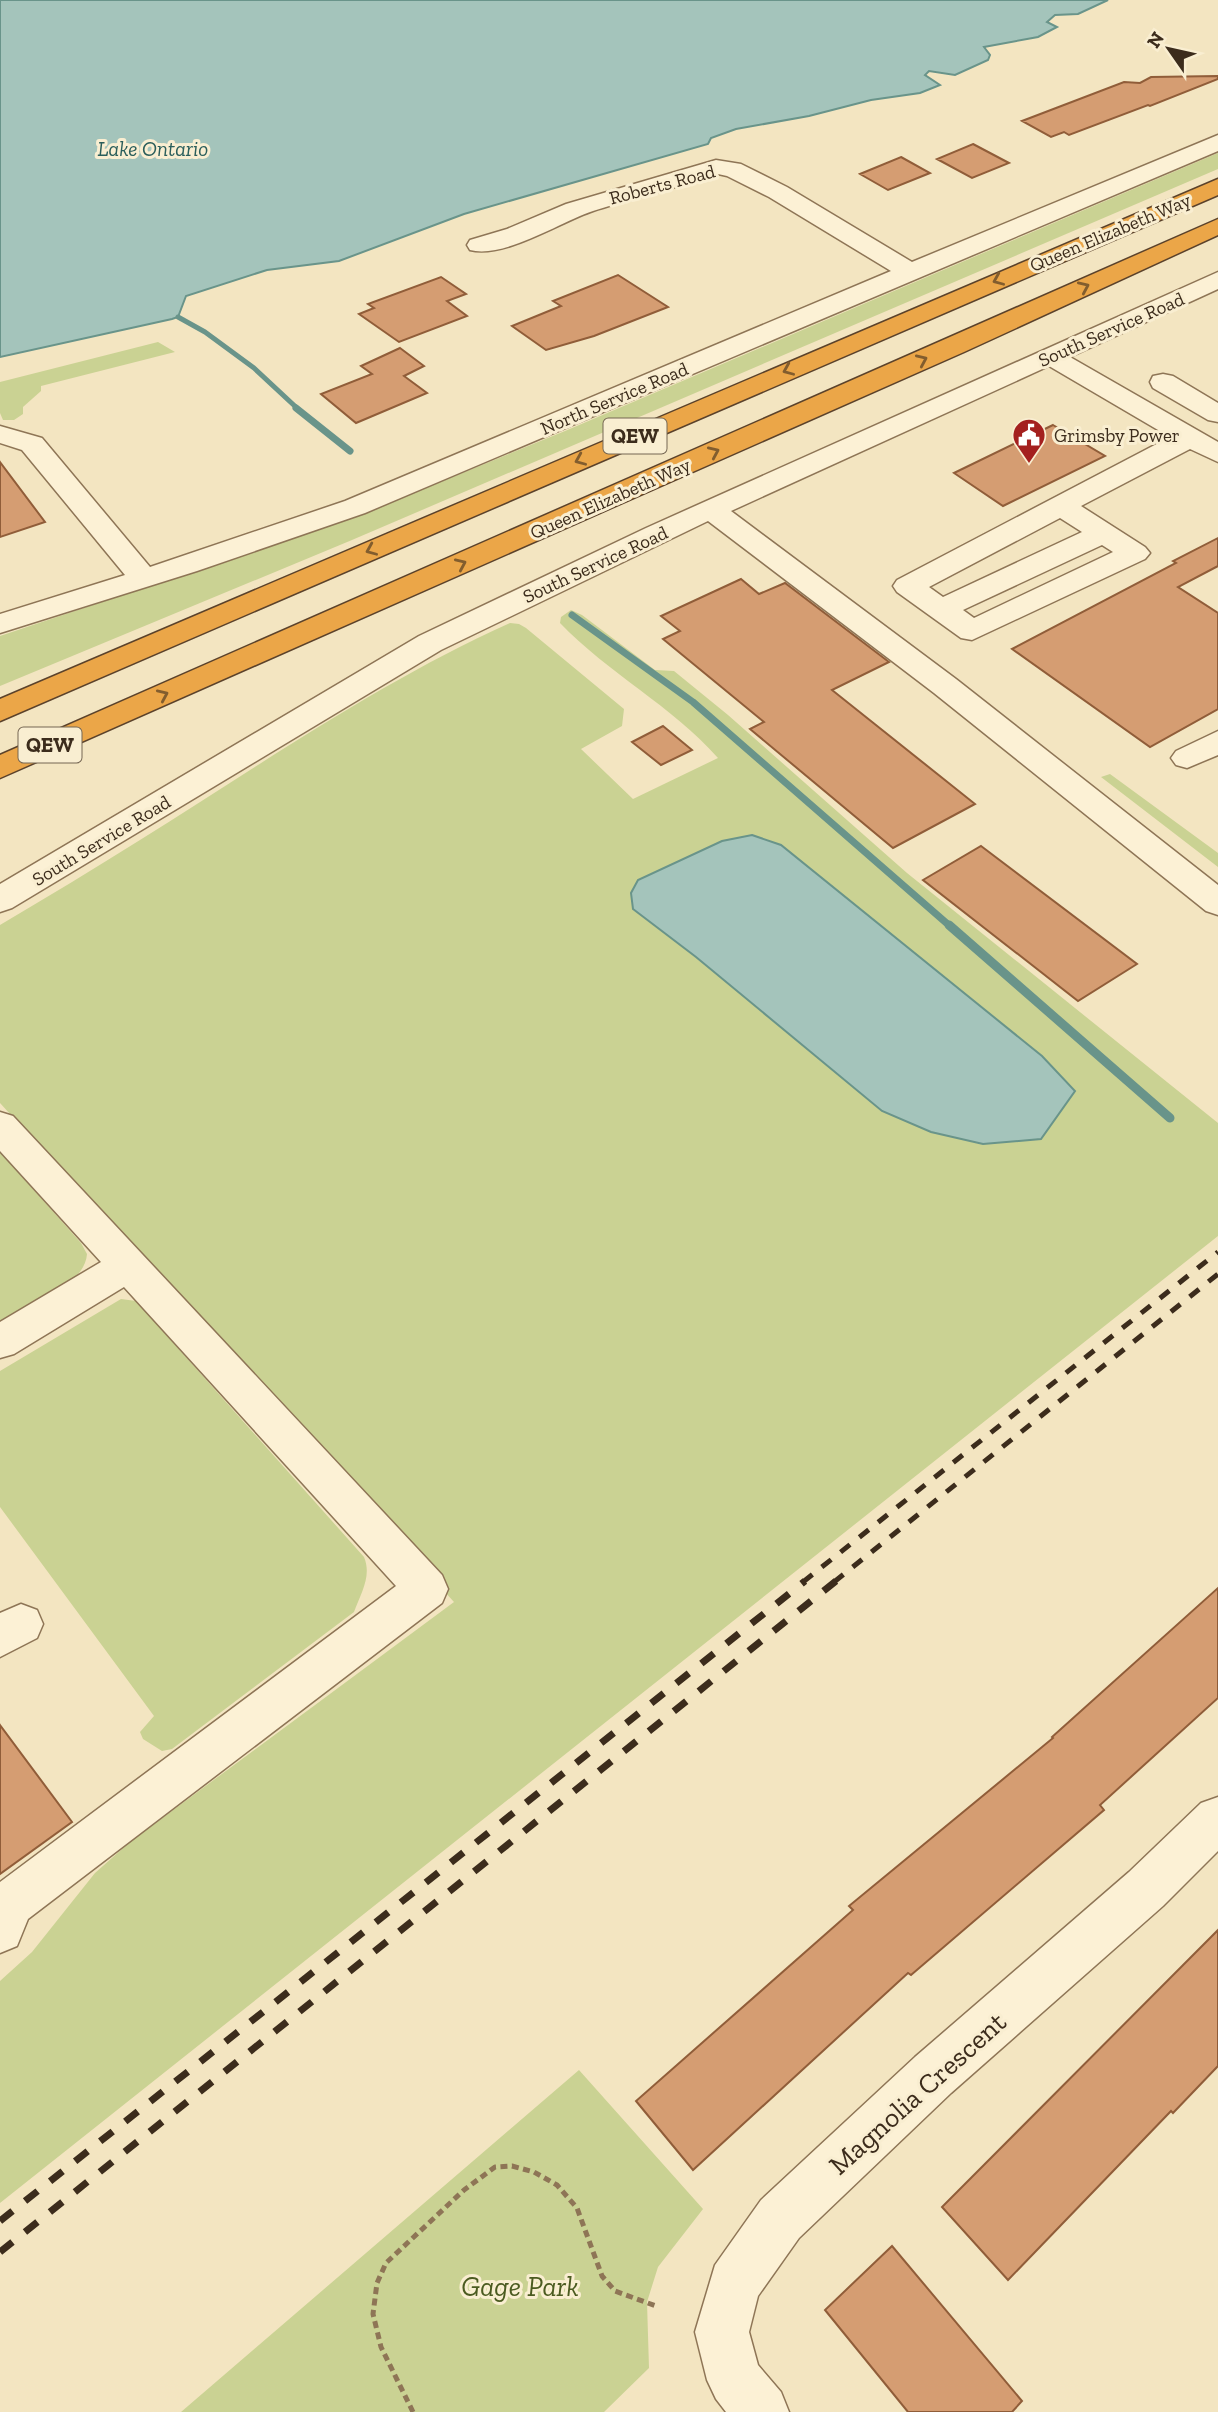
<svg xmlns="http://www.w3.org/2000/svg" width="1218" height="2412" viewBox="0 0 1218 2412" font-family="'Zilla Slab',serif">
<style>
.green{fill:#cad293;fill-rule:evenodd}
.water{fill:#a4c4bb;stroke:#69948a;stroke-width:2}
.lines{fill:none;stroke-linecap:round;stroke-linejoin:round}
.stream-far2{stroke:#69948a;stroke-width:5}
.stream-far1{stroke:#69948a;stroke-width:7}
.stream{stroke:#69948a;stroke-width:9}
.building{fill:#d59d72;stroke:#905d39;stroke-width:2}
.minor-casing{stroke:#8e7556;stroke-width:3}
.highway-casing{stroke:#5b422b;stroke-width:3}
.path{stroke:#8e7556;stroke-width:5;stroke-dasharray:7 4.5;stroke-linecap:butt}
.minor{fill:#fcf1d5;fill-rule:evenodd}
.highway{fill:#eba648;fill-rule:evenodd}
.rail-far1{stroke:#3c2c1c;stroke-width:5;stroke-dasharray:12 12;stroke-linecap:butt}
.rail{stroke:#3c2c1c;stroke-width:7;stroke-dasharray:16 16;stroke-linecap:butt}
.oneway{stroke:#825d2e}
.labels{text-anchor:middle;stroke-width:6;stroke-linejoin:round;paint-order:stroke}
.far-street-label{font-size:19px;fill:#3c2c1c;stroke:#f9eed1}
.far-poi-label{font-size:19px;fill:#3c2c1c;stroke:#f9eed1;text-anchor:start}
.far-water-label{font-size:21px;font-style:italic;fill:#2a5e5b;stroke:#f9eed1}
.shield{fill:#f9eed1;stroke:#756652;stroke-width:2}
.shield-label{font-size:21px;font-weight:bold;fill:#3c2c1c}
.near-street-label{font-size:28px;fill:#3c2c1c;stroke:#f9eed1}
.near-park-label{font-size:28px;font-style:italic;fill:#4b5b20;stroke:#f9eed1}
</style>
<rect width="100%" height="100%" fill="#f3e5c1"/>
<!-- green -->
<path class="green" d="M 1218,153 L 1218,169 L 352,540 L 0,686 L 0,636 L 311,532 L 399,499 L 565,431 Z
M 158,342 L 175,352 L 41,386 L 41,391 L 23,407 L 23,414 L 14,420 L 3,420 L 0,413 L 0,382 Z
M 571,610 L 582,615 L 655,670 L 674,671 L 728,715 L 907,873 L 1218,1123 L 1218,1236 L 0,2203 L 0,1981 L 32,1952 L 95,1873 L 130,1842 L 454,1602 L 0,1103 L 0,925 C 47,897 94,869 140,840 C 262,764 379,682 510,623 L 519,624 L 526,628 L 624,709 L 622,726 L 581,749 L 633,799 L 718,758 C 672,706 608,673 560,623 L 561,617 ZM 722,841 L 696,957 L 633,909 Z
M 1110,774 L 1218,853 L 1218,867 L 1101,777 Z
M 0,1152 L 81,1243 L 87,1254 C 85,1286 25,1311 0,1327 Z
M 121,1299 L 136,1301 L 364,1557 C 372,1576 361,1593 354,1612 L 172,1749 L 162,1751 L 143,1739 L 140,1732 L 154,1716 L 0,1507 L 0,1371 Z
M 579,2070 L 703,2209 L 658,2267 L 647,2302 L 649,2368 L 604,2412 L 181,2412 Z"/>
<!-- water -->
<path class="water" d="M 0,0 L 1108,0 L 1078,14 L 1055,15 L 1047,22 L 1057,27 L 1038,37 L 984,47 L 990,55 L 988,60 L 955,75 L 929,71 L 925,75 L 940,85 L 920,93 L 871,100 L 809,116 L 736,129 L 711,138 L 708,144 L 464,214 L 339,261 L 267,270 L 186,296 L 178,317 L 172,319 L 0,357 Z
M 752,835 L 781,845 L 1042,1056 L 1075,1091 L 1041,1139 L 983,1144 L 931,1132 L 882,1111 L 696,957 L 633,909 L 631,893 L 638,880 L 722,841 Z"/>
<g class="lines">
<!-- stream-far2 -->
<path class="stream-far2" d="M 178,317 L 205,332 L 254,368 L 298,409"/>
<!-- stream-far1 -->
<path class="stream-far1" d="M 296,408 L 350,451
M 572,615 L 693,702 L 951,927"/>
<!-- stream -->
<path class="stream" d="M 949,925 L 1170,1118"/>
</g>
<!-- building -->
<path class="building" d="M 1218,76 L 1218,79 L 1150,106 L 1148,105 L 1069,135 L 1064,132 L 1051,137 L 1022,121 L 1124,82 L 1140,83 L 1151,77 Z
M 973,144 L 1009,163 L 972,178 L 937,159 Z
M 901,157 L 930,173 L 888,190 L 860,174 Z
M 618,275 L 668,307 L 594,336 L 546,350 L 512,326 L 561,306 L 553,301 Z
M 441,277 L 466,294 L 447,301 L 467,316 L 399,342 L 359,314 L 374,308 L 368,304 Z
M 400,348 L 424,366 L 404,376 L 427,393 L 356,423 L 321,394 L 372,374 L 361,366 Z
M 1053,425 L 1105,456 L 1003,506 L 954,473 Z
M 0,462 L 45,522 L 0,537 Z
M 1218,538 L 1218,566 L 1178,587 L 1218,613 L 1218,709 L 1150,747 L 1012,649 L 1176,563 L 1173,561 Z
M 741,579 L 759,594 L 785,583 L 889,662 L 832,690 L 975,804 L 893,848 L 750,729 L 764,722 L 663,639 L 680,631 L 661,616 Z
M 663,726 L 692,750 L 661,765 L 632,742 Z
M 981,846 L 1137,964 L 1078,1001 L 923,880 Z
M 1218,1588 L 1218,1698 L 1100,1805 L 1104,1810 L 911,1975 L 908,1973 L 693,2170 L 636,2101 L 853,1910 L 849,1906 L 1053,1738 L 1052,1737 Z
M 0,1725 L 72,1822 L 0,1874 Z
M 1218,1930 L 1218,2066 L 1173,2113 L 1171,2111 L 1008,2280 L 942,2207 Z
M 892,2246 L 1022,2401 L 1012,2412 L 908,2412 L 825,2310 Z"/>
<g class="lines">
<defs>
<path id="minor" d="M 1218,135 L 1218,151 L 365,513 L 197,571 L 0,633 L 0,614 L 125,575 L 22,450 L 0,443 L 0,426 L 42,438 L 150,567 L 345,501 L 891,271 L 769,197 L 727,176 L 718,174 C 676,188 634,198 593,211 C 560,222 504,259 470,250 L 467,245 L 470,240 L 507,229 L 566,204 L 716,160 L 741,164 L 787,187 L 912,262 Z
M 1218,272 L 1218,289 L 1070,357 L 1218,442 L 1218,462 L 1190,449 L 1081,506 L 1145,547 L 1150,553 L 1145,559 L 972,640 L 961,638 L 897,592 L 893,586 L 897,580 L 1170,437 L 1049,366 L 731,511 L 956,679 L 1218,885 L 1218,915 L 1206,911 L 934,693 L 708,521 L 441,650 L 12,908 L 0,912 L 0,884 L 419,636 L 646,528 ZM 1060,518 L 1082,532 L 943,597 L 929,587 ZM 1102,545 L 1113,552 L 974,618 L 963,610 Z
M 1163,374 L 1173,376 L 1218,403 L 1218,422 L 1208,420 L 1153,388 L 1150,382 L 1153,376 Z
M 1218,731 L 1218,755 L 1187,768 L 1176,765 L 1171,758 L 1176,751 Z
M 0,1112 L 13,1116 L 442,1575 L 448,1589 L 442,1603 L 28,1919 L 17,1946 L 0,1953 L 0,1882 L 396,1586 L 124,1287 L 14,1354 L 0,1358 L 0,1322 L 101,1262 L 0,1151 Z
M 21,1604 L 37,1610 L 43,1624 L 37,1638 L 0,1657 L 0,1613 Z
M 1218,1797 L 1218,1851 L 1163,1906 L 951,2093 L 799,2238 L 758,2296 L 749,2332 L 758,2365 L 781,2392 L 789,2412 L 726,2412 L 716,2399 L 707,2380 L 695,2332 L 715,2265 L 761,2200 L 915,2057 L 1129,1872 L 1201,1803 Z"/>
<path id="highway" d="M 1218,179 L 1218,195 L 0,721 L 0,699 Z
M 1218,219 L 1218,235 L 964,352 L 0,778 L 0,755 Z"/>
</defs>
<!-- minor casing -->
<use href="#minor" class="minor-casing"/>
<!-- highway casing -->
<use href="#highway" class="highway-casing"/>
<!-- path -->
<path class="path" d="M 413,2412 L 381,2347 L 373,2314 L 377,2283 L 386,2263 L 464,2190 L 495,2167 L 512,2166 L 534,2172 L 557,2185 L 577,2208 L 602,2276 L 615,2291 L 656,2306"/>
<!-- minor -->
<use href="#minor" class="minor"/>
<!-- highway -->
<use href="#highway" class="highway"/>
<!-- rail-far1 -->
<path class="rail-far1" d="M 803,1582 L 1218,1252
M 834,1582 L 1218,1274"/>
<!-- rail -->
<path class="rail" d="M 0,2221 L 805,1581
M 0,2252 L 836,1581"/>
</g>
<!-- one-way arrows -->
<defs><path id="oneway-chevron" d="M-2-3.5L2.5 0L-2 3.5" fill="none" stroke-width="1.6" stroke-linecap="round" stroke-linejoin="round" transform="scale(1.75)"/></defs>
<g class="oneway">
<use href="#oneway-chevron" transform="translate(998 280) rotate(157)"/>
<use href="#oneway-chevron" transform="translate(1084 287) rotate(-24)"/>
<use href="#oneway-chevron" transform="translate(922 360) rotate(-24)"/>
<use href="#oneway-chevron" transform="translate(788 370) rotate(157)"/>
<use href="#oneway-chevron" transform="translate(714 452) rotate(-24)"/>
<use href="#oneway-chevron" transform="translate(580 460) rotate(157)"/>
<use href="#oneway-chevron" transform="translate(371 550) rotate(157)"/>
<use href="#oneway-chevron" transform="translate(461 564) rotate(-24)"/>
<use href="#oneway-chevron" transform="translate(163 695) rotate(-24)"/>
</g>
<!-- icons -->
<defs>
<symbol id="civic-pin" viewBox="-11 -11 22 30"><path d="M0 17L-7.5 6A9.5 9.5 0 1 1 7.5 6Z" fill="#a4201f" stroke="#f9eed1"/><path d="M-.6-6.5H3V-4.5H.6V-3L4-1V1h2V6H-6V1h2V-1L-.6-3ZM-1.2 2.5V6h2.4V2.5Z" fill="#fff"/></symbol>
</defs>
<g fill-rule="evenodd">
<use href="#civic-pin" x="1010" y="416" width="38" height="52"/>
</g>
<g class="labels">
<!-- far-street labels -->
<g class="far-street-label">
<text transform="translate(662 184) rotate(-15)" y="7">Roberts Road</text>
<text transform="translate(1110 232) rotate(-23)" y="7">Queen Elizabeth Way</text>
<text transform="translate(1111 329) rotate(-24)" y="7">South Service Road</text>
<text transform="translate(614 398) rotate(-23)" y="7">North Service Road</text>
<text transform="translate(610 498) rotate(-24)" y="7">Queen Elizabeth Way</text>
<text transform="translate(595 564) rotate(-25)" y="7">South Service Road</text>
<text transform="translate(101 840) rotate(-31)" y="7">South Service Road</text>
</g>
<!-- far-poi labels -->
<g class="far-poi-label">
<text x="1054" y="442">Grimsby Power</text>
</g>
<!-- far-water labels -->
<g class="far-water-label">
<text x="153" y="156">Lake Ontario</text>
</g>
<!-- shield labels -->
<g class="shield">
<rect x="603.5" y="418.5" width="63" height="35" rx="5"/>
<rect x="18.5" y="727.5" width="63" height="35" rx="5"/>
</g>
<g class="shield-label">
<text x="635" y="443">QEW</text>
<text x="50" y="752">QEW</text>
</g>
<!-- near-street labels -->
<g class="near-street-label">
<text transform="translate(917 2093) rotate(-42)" y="10">Magnolia Crescent</text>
</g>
<!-- near-park labels -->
<g class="near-park-label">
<text x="520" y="2296">Gage Park</text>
</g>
</g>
<!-- north arrow -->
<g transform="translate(1169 49) rotate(304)" stroke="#f9eed1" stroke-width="5" paint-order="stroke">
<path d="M0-5L12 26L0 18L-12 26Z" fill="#3c2c1c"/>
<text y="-10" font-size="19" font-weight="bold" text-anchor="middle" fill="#3c2c1c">N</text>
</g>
</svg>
